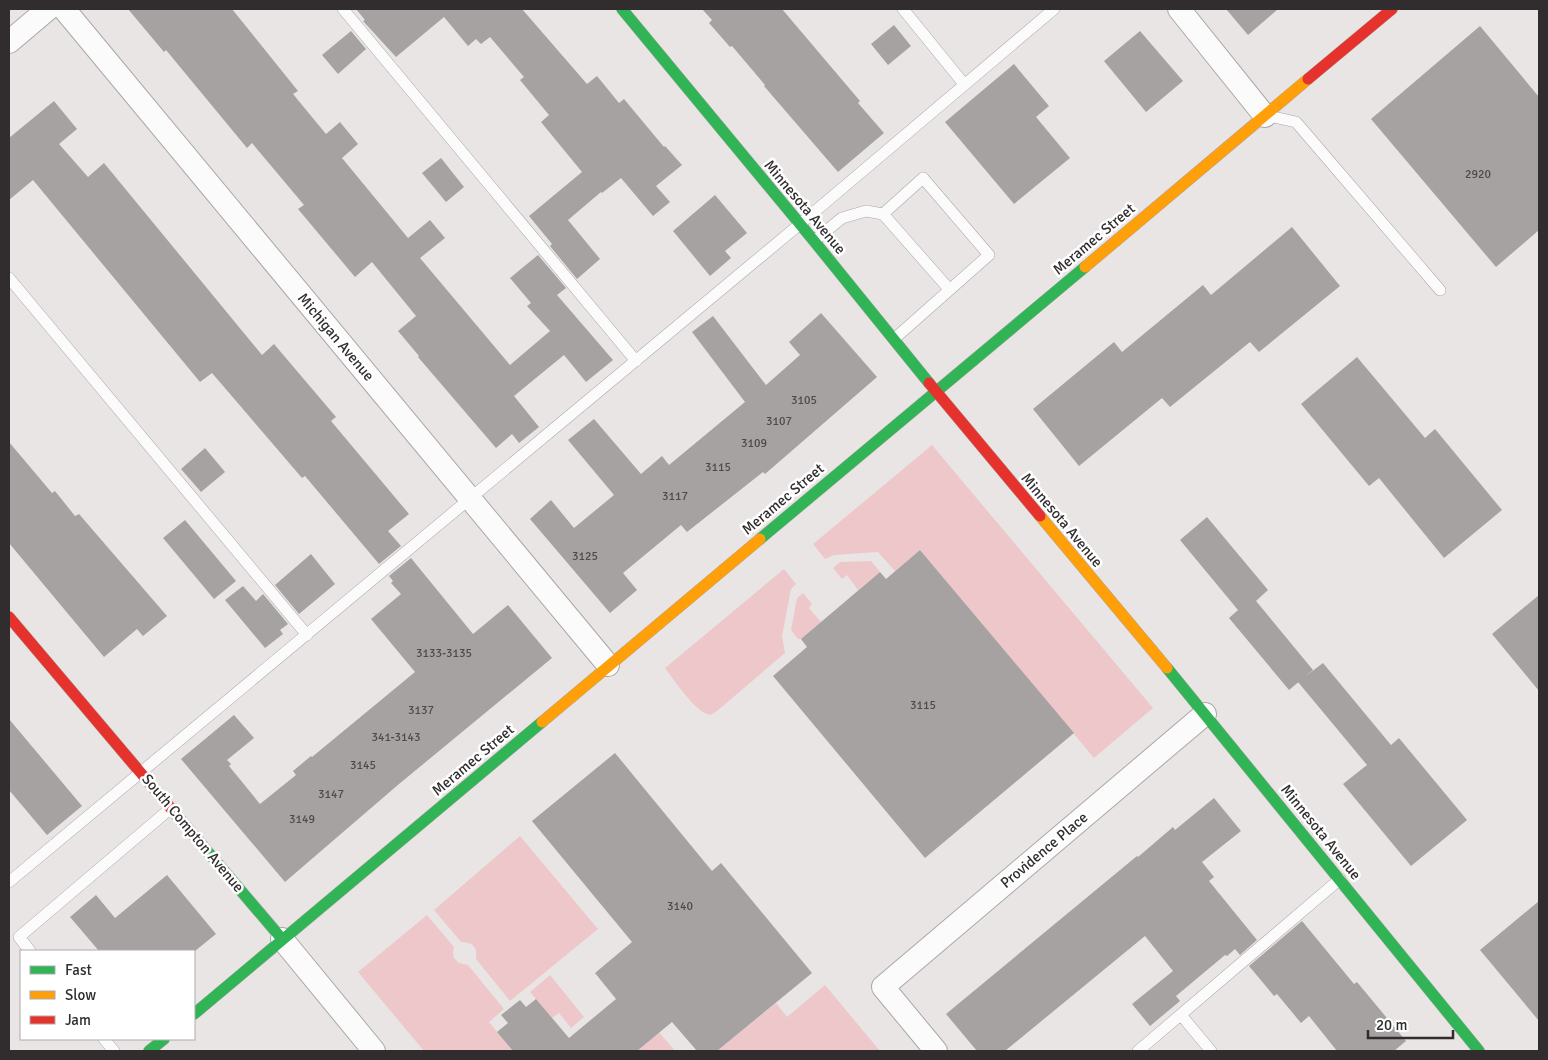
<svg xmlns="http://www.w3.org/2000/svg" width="1548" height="1060" viewBox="0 0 1548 1060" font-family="Signika,sans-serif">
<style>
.green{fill:#eec7ca}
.building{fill:#a6a2a2}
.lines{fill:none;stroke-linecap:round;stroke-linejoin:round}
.lane-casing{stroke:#aba7a7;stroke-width:12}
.street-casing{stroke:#aba7a7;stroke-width:24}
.fast-casing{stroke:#aba7a7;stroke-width:12}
.slow-casing{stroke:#aba7a7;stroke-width:12}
.jam-casing{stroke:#aba7a7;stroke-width:12}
.lane{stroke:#fcfbfb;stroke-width:11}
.street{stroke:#fcfbfb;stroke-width:22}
.fast{stroke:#30b455;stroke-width:11}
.slow{stroke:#ff9f0a;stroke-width:11}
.jam{stroke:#e5322d;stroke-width:11}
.labels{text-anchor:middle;stroke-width:5;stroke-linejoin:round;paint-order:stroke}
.number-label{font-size:12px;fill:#4e4a4b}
.street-label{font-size:15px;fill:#312d2e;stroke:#fff}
</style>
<rect width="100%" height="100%" fill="#eae5e5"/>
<!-- green -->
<path class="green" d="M 932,445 L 1153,708 L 1094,758 L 920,550 L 895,571 L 878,552 L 834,555 L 825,559 L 813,544 Z
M 871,561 L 880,572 L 858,590 L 847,575 L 842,579 L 833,568 L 840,562 Z
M 784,569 L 796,584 L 791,589 L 782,636 L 785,653 L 717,711 L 710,715 C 695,712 675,681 665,668 Z
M 803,593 L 812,604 L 809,608 L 821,622 L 801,639 L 798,639 L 791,630 L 797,598 Z
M 520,836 L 598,929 L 510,1001 L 476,959 C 478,948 473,942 461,942 L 434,910 Z
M 427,915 L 454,947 L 453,953 L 454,958 L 459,963 L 468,965 L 504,1009 L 489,1022 L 513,1051 L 424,1051 L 358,972 Z
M 550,975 L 584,1017 L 571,1028 L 559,1013 L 552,1018 L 530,992 Z
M 825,985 L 880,1051 L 717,1051 L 776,1003 L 787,1017 Z
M 647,1018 L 675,1051 L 637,1051 L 642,1047 Z"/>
<!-- building -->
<path class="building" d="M 128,9 L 232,9 L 298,91 L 293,94 L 326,134 L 340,122 L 358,144 L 342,158 L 408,238 L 430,220 L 445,238 L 420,258 L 510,365 L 550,331 L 527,306 L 531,303 L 510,278 L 538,255 L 566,288 L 557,295 L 613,360 L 586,382 L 564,355 L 514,396 L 539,427 L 519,443 L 512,434 L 496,448 L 418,357 L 419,356 L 398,331 L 416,316 L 372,262 L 355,277 L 298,209 L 304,205 L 252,143 L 247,148 L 166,50 L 164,52 Z
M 356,9 L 522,9 L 587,84 L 597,76 L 619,103 L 624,99 L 664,147 L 665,146 L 682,165 L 656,186 L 670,202 L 653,216 L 621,178 L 602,193 L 601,192 L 568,220 L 600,259 L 577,279 L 550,246 L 552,244 L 529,216 L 582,172 L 541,122 L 549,115 L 520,80 L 524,77 L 490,37 L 481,44 L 476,39 L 468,46 L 444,17 L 396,57 L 363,21 L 365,20 Z
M 702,9 L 782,9 L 860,101 L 858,103 L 884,133 L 838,172 L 764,86 L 765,85 L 732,46 L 730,47 L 709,23 L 712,20 Z
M 1226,9 L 1278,9 L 1248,35 Z
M 894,25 L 911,46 L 888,65 L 871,44 Z
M 1480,26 L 1539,97 L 1539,230 L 1496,267 L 1371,119 Z
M 351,31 L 366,49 L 338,74 L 322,55 Z
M 1140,31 L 1183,81 L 1146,112 L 1104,61 Z
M 1014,64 L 1049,106 L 1036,117 L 1070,158 L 1014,204 L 945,122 Z
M 54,101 L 77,129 L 59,144 L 88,177 L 104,163 L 262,355 L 274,344 L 336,417 L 331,421 L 409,514 L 388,531 L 401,546 L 379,564 L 305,476 L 302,478 L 212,373 L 200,382 L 33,180 L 9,200 L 9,138 Z
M 441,158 L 464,187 L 446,202 L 422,173 Z
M 715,195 L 747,233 L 725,251 L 731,258 L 710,276 L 673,231 Z
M 1292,227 L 1340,286 L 1259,352 L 1250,342 L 1170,407 L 1162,398 L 1079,466 L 1033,409 L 1114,342 L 1122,352 L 1203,285 L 1211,295 Z
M 821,313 L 877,377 L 765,474 L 763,472 L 687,532 L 681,525 L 623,573 L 637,590 L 610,613 L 530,519 L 551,500 L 574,528 L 614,495 L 568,440 L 594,419 L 641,474 L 662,456 L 669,465 L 745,402 L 692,332 L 713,316 L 766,385 L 800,355 L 789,342 Z
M 1357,357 L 1425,438 L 1435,429 L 1502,510 L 1444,558 L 1379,478 L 1369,486 L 1301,404 Z
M 9,442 L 52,493 L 55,491 L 75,516 L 79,514 L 167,616 L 143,636 L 137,629 L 104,657 L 9,543 Z
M 205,448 L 225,472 L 201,492 L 181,469 Z
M 1207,517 L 1268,590 L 1256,601 L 1313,670 L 1289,690 L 1229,618 L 1238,610 L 1180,540 Z
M 185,520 L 236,581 L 214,599 L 163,538 Z
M 920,550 L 1074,733 L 925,858 L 773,676 L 807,647 L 801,639 L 880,572 L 886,579 Z
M 311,554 L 335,584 L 299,614 L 275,585 Z
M 411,558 L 473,634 L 508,605 L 552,658 L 399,784 L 285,882 L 181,759 L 234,715 L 254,738 L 227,760 L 231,764 L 229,766 L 260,804 L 296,775 L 293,771 L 311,756 L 312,757 L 415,672 L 371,619 L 401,594 L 391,583 L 393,581 L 389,576 Z
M 243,586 L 256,601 L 263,594 L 288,624 L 280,630 L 283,634 L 265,648 L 225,600 Z
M 1539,595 L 1539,691 L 1492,634 Z
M 1323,663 L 1391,745 L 1399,738 L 1467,820 L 1411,866 L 1343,784 L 1367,765 L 1298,682 Z
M 9,719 L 82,806 L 47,835 L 9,790 Z
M 615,753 L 712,871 L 721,863 L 812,973 L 717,1051 L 697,1051 L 672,1022 L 637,1051 L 513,1051 L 497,1032 L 508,1023 L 501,1015 L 520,1000 L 526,1007 L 536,999 L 569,1038 L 616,999 L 595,973 L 632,942 L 532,821 Z
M 1214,798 L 1241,831 L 1202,862 L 1214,877 L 1209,881 L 1257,940 L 1240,955 L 1235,949 L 1227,956 L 1225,955 L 1176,996 L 1180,1001 L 1150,1026 L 1132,1004 L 1173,971 L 1145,936 L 1005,1051 L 977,1051 L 946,1014 L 1137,856 L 1138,857 L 1173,827 L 1175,830 Z
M 167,875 L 216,934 L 195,951 L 99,951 L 70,917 L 96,895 L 115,918 Z
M 1539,901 L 1539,1021 L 1480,950 Z
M 1302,921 L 1354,984 L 1357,982 L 1406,1041 L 1394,1051 L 1337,1051 L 1309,1016 L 1301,1023 L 1277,994 L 1274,996 L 1249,966 Z"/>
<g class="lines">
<defs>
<path id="lane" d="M 343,9 L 636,361
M 903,9 L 964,84
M 1269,116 L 1296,122 L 1440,290
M 883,214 L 923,178 L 989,255 L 894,339
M 814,241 L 842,218 L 866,211 L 883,214 L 949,289
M 9,278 L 307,635
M 9,882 L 800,224 L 1054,9
M 30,951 L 19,937 L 171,808
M 1181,1015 L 1211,1051
M 104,1039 L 114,1051
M 1138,1051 L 1340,879"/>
<path id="street" d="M 64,9 L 608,665
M 1179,9 L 1265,116
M 9,42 L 48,9
M 282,939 L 374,1051
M 936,1051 L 883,987 L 1205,714"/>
<path id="fast" d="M 622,9 L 814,241 L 929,383
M 760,539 L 1085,267
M 1167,668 L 1479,1051
M 173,811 L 282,939
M 194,1014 L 542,722
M 149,1051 L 164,1039"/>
<path id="slow" d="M 1085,267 L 1308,79
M 1040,516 L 1167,668
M 542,722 L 760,539"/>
<path id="jam" d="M 1308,79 L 1392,9
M 929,383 L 1040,516
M 9,617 L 173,811"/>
</defs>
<!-- lane casing -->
<use href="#lane" class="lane-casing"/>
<!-- street casing -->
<use href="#street" class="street-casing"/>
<!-- fast casing -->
<use href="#fast" class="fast-casing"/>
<!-- slow casing -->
<use href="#slow" class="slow-casing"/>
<!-- jam casing -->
<use href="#jam" class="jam-casing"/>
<!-- lane -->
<use href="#lane" class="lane"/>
<!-- street -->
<use href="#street" class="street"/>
<!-- fast -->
<use href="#fast" class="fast"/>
<!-- slow -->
<use href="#slow" class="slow"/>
<!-- jam -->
<use href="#jam" class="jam"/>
</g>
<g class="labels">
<!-- number labels -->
<g class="number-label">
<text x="1478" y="178">2920</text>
<text x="804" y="404">3105</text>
<text x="779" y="425">3107</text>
<text x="754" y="447">3109</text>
<text x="718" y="471">3115</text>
<text x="675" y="500">3117</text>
<text x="585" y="560">3125</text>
<text x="444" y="657">3133-3135</text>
<text x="923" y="709">3115</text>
<text x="421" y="714">3137</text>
<text x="396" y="741">341-3143</text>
<text x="363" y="769">3145</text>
<text x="331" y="798">3147</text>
<text x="302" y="823">3149</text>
<text x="680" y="910">3140</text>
</g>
<!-- street labels -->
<g class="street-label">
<text transform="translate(805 207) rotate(50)" y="5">Minnesota Avenue</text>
<text transform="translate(1094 239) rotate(-40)" y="5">Meramec Street</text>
<text transform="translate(336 337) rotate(50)" y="5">Michigan Avenue</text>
<text transform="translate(783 499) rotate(-40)" y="5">Meramec Street</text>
<text transform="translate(1062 520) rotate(50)" y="5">Minnesota Avenue</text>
<text transform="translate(473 760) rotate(-40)" y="5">Meramec Street</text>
<text transform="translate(1321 832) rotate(51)" y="5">Minnesota Avenue</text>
<text transform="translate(193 833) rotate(50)" y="5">South Compton Avenue</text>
<text transform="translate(1044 850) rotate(-40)" y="5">Providence Place</text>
</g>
</g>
<!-- border -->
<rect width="1548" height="1060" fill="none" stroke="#312d2e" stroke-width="20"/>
<!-- legend -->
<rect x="20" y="950" width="175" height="90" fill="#ffffff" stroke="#adabab"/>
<rect x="30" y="966" width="25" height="8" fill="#30b455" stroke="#adabab"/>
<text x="65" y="975" font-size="15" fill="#312d2e">Fast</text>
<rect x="30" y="991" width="25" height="8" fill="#ff9f0a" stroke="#adabab"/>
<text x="65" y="1000" font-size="15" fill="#312d2e">Slow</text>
<rect x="30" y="1016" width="25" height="8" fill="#e5322d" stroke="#adabab"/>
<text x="65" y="1025" font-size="15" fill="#312d2e">Jam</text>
<!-- scale -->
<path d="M1368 1030v8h85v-8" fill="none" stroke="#312d2e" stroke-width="2.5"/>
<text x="1376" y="1030" font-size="15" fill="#312d2e" stroke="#ffffff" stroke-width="4" paint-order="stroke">20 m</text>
</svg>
